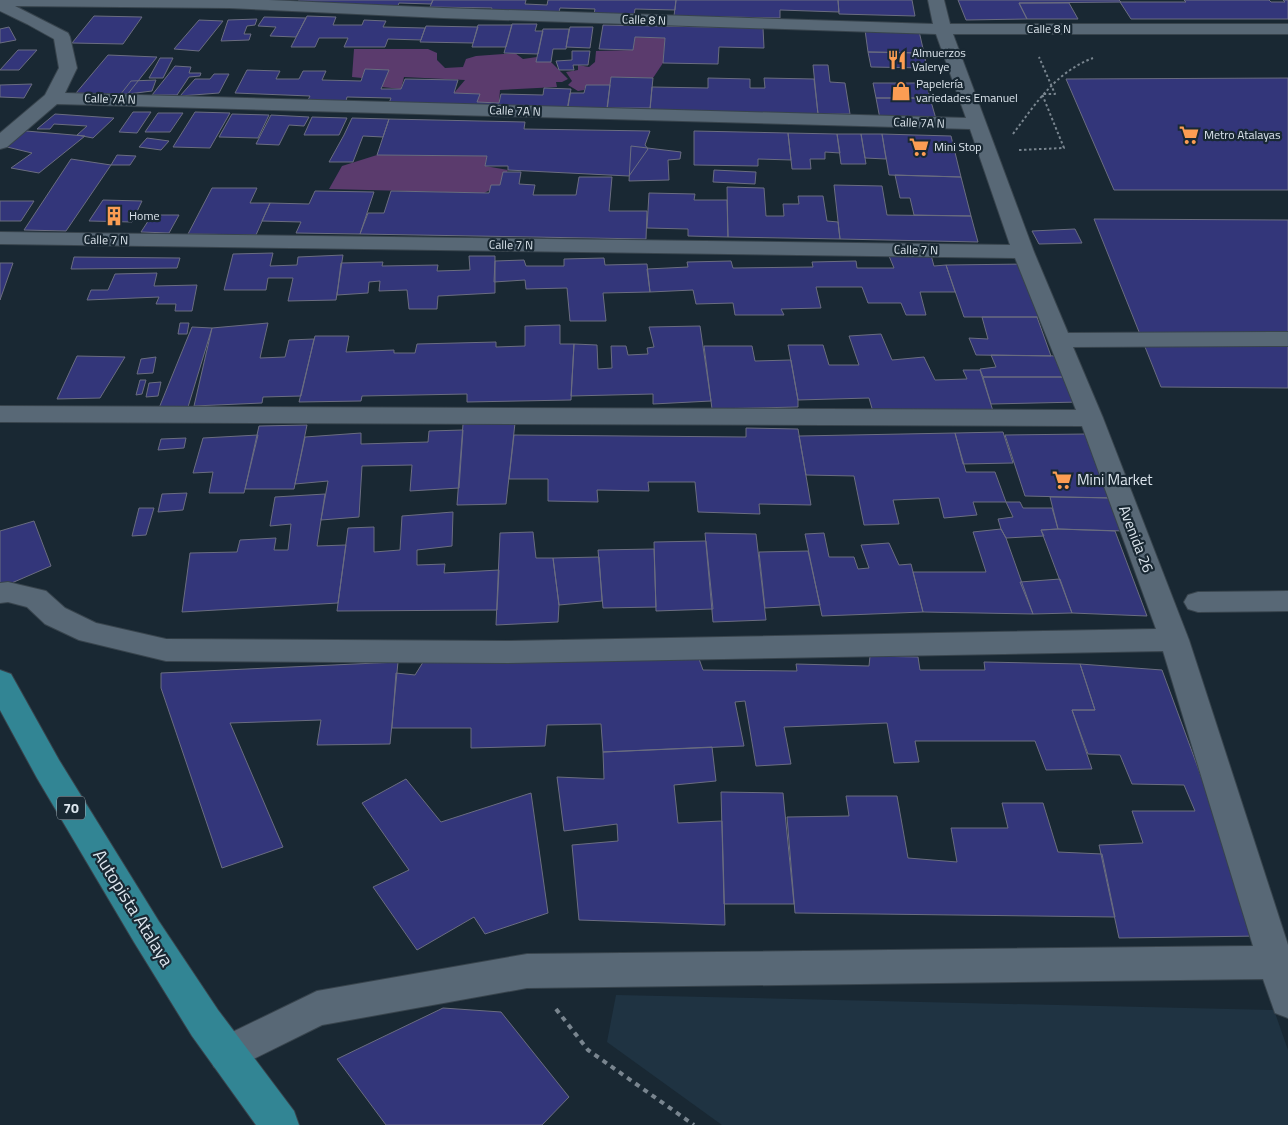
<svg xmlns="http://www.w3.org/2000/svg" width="1288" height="1125" viewBox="0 0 1288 1125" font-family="'Titillium Web',sans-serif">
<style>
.built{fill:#1f3342}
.green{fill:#5b3b6d}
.building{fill:#33367a;stroke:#6a6d80}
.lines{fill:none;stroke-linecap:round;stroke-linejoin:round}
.minor-casing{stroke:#38444d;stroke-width:2}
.major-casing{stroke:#38444d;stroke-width:2}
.path-far1{stroke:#79858f;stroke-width:2;stroke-dasharray:2.5 2.5;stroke-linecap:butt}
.path{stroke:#79858f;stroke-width:4;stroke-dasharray:5 5;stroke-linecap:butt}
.minor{fill:#586876;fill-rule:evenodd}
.major{fill:#328594;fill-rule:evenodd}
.labels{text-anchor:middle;stroke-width:4.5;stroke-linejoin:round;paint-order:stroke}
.far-street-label{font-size:12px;fill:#dce5ed;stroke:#192833}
.far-poi-label{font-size:12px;fill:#dce5ed;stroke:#192833;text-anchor:start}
.shield{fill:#192833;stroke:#a2acb5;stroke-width:1}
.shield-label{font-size:14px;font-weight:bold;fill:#dce5ed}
.poi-label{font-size:15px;fill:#dce5ed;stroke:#192833;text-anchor:start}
.street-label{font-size:15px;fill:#dce5ed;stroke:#192833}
.near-street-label{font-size:18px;fill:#dce5ed;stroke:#192833}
</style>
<rect width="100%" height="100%" fill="#192833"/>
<!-- built -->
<path class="built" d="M 616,995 L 1274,1010 L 1288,1050 L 1288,1125 L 722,1125 L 607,1042 Z"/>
<!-- green -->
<path class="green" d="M 635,37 L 665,38 L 663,63 L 653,78 L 612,77 L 610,85 L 586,85 L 584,90 L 578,91 L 568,85 L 572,81 L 566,72 L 578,70 L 578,65 L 589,67 L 595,62 L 596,51 L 633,50 Z
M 354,49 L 428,49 L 437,53 L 437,60 L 445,68 L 463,67 L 466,59 L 476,56 L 515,53 L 523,59 L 537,57 L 536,62 L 551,62 L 568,79 L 562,82 L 556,82 L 557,87 L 500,90 L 499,103 L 477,102 L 479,94 L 454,93 L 465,80 L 404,77 L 401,89 L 382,87 L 388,70 L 365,69 L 362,78 L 352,77 Z
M 377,155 L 487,156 L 485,166 L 508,170 L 500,185 L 484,193 L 329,189 L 342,166 Z"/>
<!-- building -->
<path class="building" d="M 299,0 L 433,0 L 431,4 L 399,3 L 397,8 L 298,3 Z
M 433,0 L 526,0 L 525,4 L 547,5 L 548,0 L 676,0 L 675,10 L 635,9 L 634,15 L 594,14 L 595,9 L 560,8 L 558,16 L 490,14 L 492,8 L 430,7 Z
M 676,0 L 838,0 L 839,12 L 780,10 L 780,18 L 674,16 Z
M 838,0 L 912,0 L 915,16 L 839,14 Z
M 958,0 L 1119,0 L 1121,2 L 1019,3 L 1027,19 L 966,20 Z
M 1184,0 L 1269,0 L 1271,2 L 1285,2 L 1283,0 L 1288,0 L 1288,19 L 1131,19 L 1120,2 L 1186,2 Z
M 1019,3 L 1069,3 L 1078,19 L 1027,19 Z
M 94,16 L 142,17 L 123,44 L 72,43 Z
M 307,16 L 336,17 L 333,25 L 362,25 L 364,20 L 386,21 L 383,27 L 425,28 L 421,40 L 388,39 L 385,47 L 344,47 L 348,38 L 319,38 L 315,47 L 291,47 Z
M 264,17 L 306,18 L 296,37 L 270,36 L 276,27 L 258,26 Z
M 257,19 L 255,25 L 247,26 L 244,34 L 251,34 L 249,40 L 221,41 L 228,20 Z
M 199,20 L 223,21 L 199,51 L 174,49 Z
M 512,24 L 537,24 L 535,31 L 543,31 L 538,54 L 504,53 Z
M 478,25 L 512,25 L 506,47 L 472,47 Z
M 603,25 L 763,28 L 764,48 L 719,47 L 718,64 L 663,63 L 665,38 L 635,37 L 633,50 L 599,49 Z
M 426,26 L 478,27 L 473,43 L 420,42 Z
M 9,27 L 16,40 L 0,43 L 0,29 Z
M 570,27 L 593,27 L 590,48 L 566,47 Z
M 543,29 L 569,29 L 566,49 L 553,49 L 551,62 L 536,62 Z
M 865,30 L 919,31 L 924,53 L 868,52 Z
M 18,50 L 37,50 L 19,70 L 0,70 Z
M 572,51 L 590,51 L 588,65 L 573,65 L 574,70 L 559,70 L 556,61 L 572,60 Z
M 868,52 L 924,53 L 927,68 L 871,67 Z
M 108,55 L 157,57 L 127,95 L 76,93 Z
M 160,58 L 173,58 L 163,78 L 149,78 Z
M 813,65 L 828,65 L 830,82 L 845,83 L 850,114 L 818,114 Z
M 175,66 L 191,67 L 189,73 L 201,73 L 200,76 L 189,77 L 177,95 L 152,95 Z
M 365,69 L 389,70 L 381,89 L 401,89 L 405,79 L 458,80 L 454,93 L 480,94 L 477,102 L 499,103 L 501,94 L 543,95 L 544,88 L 571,89 L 568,107 L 389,103 L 391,98 L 347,97 L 346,101 L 308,100 L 310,96 L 235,93 L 247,70 L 280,71 L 276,79 L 299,79 L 303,71 L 326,71 L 322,80 L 361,81 Z
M 214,74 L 229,74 L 219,93 L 180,96 L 195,79 L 210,79 Z
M 611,77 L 653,78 L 650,108 L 607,108 Z
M 708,78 L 750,79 L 750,88 L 765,88 L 764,78 L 814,79 L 818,114 L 650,111 L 652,87 L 708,88 Z
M 1288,78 L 1288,190 L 1114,190 L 1066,79 Z
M 156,80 L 152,91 L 120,95 L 131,81 Z
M 873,83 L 926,83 L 930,98 L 876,98 Z
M 32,84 L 24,98 L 0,97 L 0,85 Z
M 586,85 L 610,85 L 607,111 L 567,110 L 570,93 L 584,93 Z
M 876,98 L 930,98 L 936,119 L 880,119 Z
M 133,112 L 151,112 L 137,133 L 119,132 Z
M 195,112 L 230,113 L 210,148 L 173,147 Z
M 158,113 L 183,113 L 170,132 L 145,132 Z
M 55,114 L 114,118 L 93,138 L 77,135 L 87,126 L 54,124 L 50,129 L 37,129 Z
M 232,114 L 269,115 L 258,138 L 219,137 Z
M 271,115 L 309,117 L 304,126 L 289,125 L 279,145 L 256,144 Z
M 312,117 L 347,118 L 339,135 L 304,135 Z
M 352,118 L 389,119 L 383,137 L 363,136 L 353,162 L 329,162 L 344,135 Z
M 389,119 L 525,122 L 524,129 L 650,131 L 645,145 L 648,149 L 629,176 L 508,170 L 508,166 L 485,166 L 487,156 L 377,155 Z
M 26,131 L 85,136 L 39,173 L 11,168 L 32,153 L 3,146 Z
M 694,131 L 788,133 L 791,160 L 758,159 L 758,166 L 694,165 Z
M 788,133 L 837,134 L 840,153 L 825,152 L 825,159 L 810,159 L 811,169 L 792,169 Z
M 837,134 L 861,134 L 866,164 L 841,164 Z
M 861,134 L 882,134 L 886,159 L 865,158 Z
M 882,134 L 951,136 L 961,177 L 889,175 Z
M 147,138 L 169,141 L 161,150 L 139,147 Z
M 631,146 L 681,152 L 680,159 L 668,160 L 669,180 L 629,181 Z
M 117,155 L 136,156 L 130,165 L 111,165 Z
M 71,159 L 111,165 L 66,231 L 24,230 Z
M 714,170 L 756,172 L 755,184 L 713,182 Z
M 503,172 L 521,172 L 519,184 L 535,185 L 533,195 L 576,195 L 579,177 L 612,177 L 609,211 L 647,211 L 646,239 L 360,234 L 368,213 L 384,213 L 391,191 L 489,193 L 491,185 L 500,185 Z
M 895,175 L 961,177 L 971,216 L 914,215 L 910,198 L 900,198 Z
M 834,185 L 882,186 L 887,215 L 971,216 L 978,242 L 840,239 Z
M 727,187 L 764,188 L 766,216 L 784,216 L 783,204 L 799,204 L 798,196 L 823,196 L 827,221 L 838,222 L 840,239 L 728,237 Z
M 212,188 L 257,188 L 250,203 L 270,203 L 256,235 L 188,234 Z
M 315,191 L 374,192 L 360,234 L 296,233 L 301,222 L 262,221 L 270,203 L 309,204 Z
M 649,193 L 695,194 L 694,200 L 727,200 L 728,237 L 688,236 L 688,229 L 647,228 Z
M 103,200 L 142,201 L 132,222 L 89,221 Z
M 0,201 L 34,201 L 21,221 L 0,221 Z
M 152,215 L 179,215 L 169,233 L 141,232 Z
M 1094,219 L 1288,220 L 1288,388 L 1161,387 Z
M 1075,229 L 1082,243 L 1039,244 L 1032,231 Z
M 273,253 L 270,266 L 297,265 L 298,257 L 343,255 L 336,300 L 288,301 L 293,278 L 268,278 L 266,290 L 224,290 L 233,254 Z
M 931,255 L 934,266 L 946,265 L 955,292 L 920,292 L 926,315 L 906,315 L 901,303 L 868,303 L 862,287 L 816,287 L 821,308 L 781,309 L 784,315 L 735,315 L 733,303 L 696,304 L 693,290 L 650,292 L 647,269 L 688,267 L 687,262 L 731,261 L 733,268 L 813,267 L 812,262 L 856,261 L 857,268 L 894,268 L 889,256 Z
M 469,256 L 495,256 L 495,293 L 438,296 L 437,309 L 409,309 L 407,290 L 379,291 L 380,281 L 369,282 L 368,293 L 337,295 L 341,263 L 383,262 L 382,266 L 438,265 L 437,271 L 470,270 Z
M 74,257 L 180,258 L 177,268 L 71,269 Z
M 604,258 L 605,265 L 647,264 L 650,292 L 603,293 L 606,321 L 570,321 L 567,288 L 526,289 L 525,280 L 494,282 L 495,261 L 524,260 L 526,266 L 564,266 L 564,259 Z
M 0,263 L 13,263 L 0,300 Z
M 1027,264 L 1046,317 L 964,317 L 946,265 Z
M 157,273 L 154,286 L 197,285 L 192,311 L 175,311 L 176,304 L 156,304 L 159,297 L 87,300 L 91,290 L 108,290 L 115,274 Z
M 982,317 L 1037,317 L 1051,356 L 976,355 L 969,338 L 988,339 Z
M 180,323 L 189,323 L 187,334 L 178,334 Z
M 268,323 L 260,358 L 285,357 L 289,340 L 314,339 L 301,396 L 263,397 L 262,403 L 194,406 L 212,328 Z
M 560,325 L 560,344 L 574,344 L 571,400 L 467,402 L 467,394 L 362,396 L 361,401 L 299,402 L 315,336 L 349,336 L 346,352 L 394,350 L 394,353 L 415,353 L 417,344 L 496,342 L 496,347 L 525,346 L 525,326 Z
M 700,326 L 711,401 L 653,404 L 653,394 L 571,396 L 574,344 L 597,345 L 598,369 L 612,368 L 611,346 L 626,346 L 628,355 L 648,354 L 647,348 L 654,347 L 649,327 Z
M 192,327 L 212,328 L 188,407 L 159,408 Z
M 881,334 L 892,360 L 924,357 L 935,380 L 967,379 L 963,370 L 980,370 L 993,411 L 873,412 L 869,398 L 798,400 L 788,345 L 823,345 L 829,365 L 859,365 L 849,336 Z
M 704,346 L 752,346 L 755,361 L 791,360 L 798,400 L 798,407 L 712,409 Z
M 991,355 L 1062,356 L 1071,377 L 983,377 L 980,369 L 996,367 Z
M 77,356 L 125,357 L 100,398 L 57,399 Z
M 156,357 L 153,373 L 137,374 L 141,359 Z
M 983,377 L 1071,377 L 1080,402 L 991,404 Z
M 140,380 L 146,380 L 142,394 L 136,395 Z
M 161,382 L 158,396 L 146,397 L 149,383 Z
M 515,423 L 506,504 L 457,505 L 463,424 Z
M 307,425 L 294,489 L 245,489 L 259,426 Z
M 746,428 L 798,429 L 811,505 L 759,504 L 760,514 L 698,512 L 695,482 L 648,482 L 649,491 L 597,490 L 598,502 L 548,501 L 548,479 L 509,479 L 514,435 L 746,437 Z
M 463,430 L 459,488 L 410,491 L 412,465 L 362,466 L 359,517 L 321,520 L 328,481 L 295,484 L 305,437 L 361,433 L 361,444 L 428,442 L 429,431 Z
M 1003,432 L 1013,463 L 963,464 L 955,433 Z
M 955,433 L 966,472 L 995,472 L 1006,502 L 973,502 L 977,515 L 944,518 L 939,498 L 893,500 L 899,524 L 864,525 L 854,476 L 806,475 L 799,436 Z
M 1086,434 L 1113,498 L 1025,496 L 1005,435 Z
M 258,435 L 244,493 L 209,493 L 213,472 L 193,473 L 203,438 Z
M 186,438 L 184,448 L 158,450 L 161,439 Z
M 187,493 L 183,510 L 158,512 L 162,494 Z
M 325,494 L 317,546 L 346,545 L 338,603 L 182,612 L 190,553 L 237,552 L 240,540 L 276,538 L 274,550 L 288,550 L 291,524 L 270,526 L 275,497 Z
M 1050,497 L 1113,498 L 1124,531 L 1058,529 Z
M 1006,502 L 1020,502 L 1023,508 L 1052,508 L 1058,529 L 1041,530 L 1044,536 L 1006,538 L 1001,529 L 998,519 L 1013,517 Z
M 139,508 L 154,508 L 146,535 L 132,536 Z
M 453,512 L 452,546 L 417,550 L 417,565 L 445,564 L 444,573 L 499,570 L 497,610 L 337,611 L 348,528 L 374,527 L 374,552 L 400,550 L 402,516 Z
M 34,521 L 51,566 L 0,588 L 0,531 Z
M 1001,529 L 1006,538 L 1033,614 L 923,612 L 913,572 L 986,572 L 973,532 Z
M 1058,529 L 1115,531 L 1147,616 L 1072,613 L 1041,530 Z
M 533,532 L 536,558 L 553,558 L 559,605 L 558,622 L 496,625 L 500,533 Z
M 705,533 L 756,534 L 766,620 L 713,622 Z
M 824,533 L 829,557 L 854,557 L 858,569 L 869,568 L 861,545 L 889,543 L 899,565 L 911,564 L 923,612 L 822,616 L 805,534 Z
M 706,541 L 713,609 L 656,611 L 654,542 Z
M 654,549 L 656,607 L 603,608 L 598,550 Z
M 808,551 L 820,605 L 765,608 L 759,552 Z
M 599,557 L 602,601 L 559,605 L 553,558 Z
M 1060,579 L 1072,613 L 1033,614 L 1020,582 Z
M 698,656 L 703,670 L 797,671 L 796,664 L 869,666 L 870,656 L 918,657 L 920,670 L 985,670 L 984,662 L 1080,664 L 1095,710 L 1072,710 L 1092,769 L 1046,770 L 1035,741 L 915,741 L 919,762 L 894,763 L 887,723 L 784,727 L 791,764 L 756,766 L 745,701 L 735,702 L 744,746 L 603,752 L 601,724 L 547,725 L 545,746 L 471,748 L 471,728 L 392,728 L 396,673 L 415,675 L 425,659 Z
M 398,662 L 390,744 L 317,745 L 321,720 L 230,723 L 283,847 L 222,868 L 161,688 L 161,673 Z
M 1080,664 L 1162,670 L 1260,936 L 1119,938 L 1099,845 L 1143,843 L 1132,811 L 1195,811 L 1184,785 L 1132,784 L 1120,755 L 1088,754 L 1072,710 L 1095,710 Z
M 712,747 L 716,781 L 674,785 L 678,823 L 722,821 L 725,925 L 579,920 L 572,845 L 618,841 L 617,824 L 564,831 L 557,777 L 604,779 L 603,752 Z
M 406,779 L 441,822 L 531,793 L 548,913 L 485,934 L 474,917 L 417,950 L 373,887 L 409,870 L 362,803 Z
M 721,792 L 783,793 L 794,904 L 724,904 Z
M 846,796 L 897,796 L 908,858 L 957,862 L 951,828 L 1008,828 L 1002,803 L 1043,803 L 1058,852 L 1102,854 L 1115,917 L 795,913 L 787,817 L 849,816 Z
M 443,1008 L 501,1012 L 569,1097 L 542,1125 L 386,1125 L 337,1059 Z"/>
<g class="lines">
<defs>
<path id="minor" d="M 0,0 L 269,0 L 443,8 L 933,24 L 928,0 L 944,0 L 950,24 L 1288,24 L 1288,34 L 953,34 L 1034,252 L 1068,333 L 1288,332 L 1288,346 L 1073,347 L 1103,418 L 1189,640 L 1288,945 L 1288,1018 L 1275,1013 L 1263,979 L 527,988 L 322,1025 L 227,1072 L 214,1067 L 208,1054 L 214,1041 L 317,991 L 527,954 L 1253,946 L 1163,651 L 507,663 L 166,661 L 79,640 L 45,624 L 27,607 L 8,602 L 0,603 L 0,583 L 8,582 L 46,591 L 65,608 L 96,623 L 166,639 L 507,641 L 1156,629 L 1082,426 L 0,422 L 0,406 L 1076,410 L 1015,258 L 0,244 L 0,232 L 1010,245 L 970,129 L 57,104 L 7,147 L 0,149 L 0,133 L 45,95 L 59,68 L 54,39 L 27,24 L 0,11 ZM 15,6 L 229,8 L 443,18 L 936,34 L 966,118 L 65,93 L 77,68 L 70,37 L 68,33 Z
M 1288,591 L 1288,611 L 1198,612 L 1188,609 L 1184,602 L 1188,595 L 1198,592 Z"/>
<path id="major" d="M 0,670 L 11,674 L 59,760 L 158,920 L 218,1010 L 294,1111 L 299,1125 L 256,1125 L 192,1036 L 134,942 L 37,778 L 0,710 Z"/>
</defs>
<!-- minor casing -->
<use href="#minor" class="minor-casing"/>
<!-- major casing -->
<use href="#major" class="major-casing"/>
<!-- path-far1 -->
<path class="path-far1" d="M 1013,134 C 1036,103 1056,72 1093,58
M 1019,150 L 1064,148 L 1042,94 L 1055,94 L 1039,57"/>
<!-- path -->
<path class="path" d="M 556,1009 L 588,1050 L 694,1125"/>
<!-- minor -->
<use href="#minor" class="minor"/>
<!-- major -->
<use href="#major" class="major"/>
</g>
<!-- icons -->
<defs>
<symbol id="restaurant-bare" viewBox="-9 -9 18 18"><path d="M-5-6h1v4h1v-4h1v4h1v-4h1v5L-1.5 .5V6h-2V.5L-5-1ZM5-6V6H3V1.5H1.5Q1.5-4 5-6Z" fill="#fc9d53" stroke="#192833" stroke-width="2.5" paint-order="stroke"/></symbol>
<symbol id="shop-bare" viewBox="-9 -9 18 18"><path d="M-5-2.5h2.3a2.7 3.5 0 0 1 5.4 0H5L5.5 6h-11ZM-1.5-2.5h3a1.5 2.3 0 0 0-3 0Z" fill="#fc9d53" stroke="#192833" stroke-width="2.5" paint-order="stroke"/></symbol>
<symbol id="supermarket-bare" viewBox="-9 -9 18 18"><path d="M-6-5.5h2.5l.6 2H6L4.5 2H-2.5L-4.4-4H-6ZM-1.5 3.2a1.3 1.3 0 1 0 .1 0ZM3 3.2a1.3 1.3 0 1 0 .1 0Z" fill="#fc9d53" stroke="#192833" stroke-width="2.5" paint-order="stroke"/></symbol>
<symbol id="building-bare" viewBox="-9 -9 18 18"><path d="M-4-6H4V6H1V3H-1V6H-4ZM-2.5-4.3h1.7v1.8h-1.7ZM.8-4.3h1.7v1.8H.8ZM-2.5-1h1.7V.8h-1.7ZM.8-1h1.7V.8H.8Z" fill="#fc9d53" stroke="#192833" stroke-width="2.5" paint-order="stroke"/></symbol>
</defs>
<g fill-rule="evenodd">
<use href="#restaurant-bare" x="883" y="46" width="28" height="28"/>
<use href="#shop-bare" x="887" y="77" width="28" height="28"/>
<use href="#supermarket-bare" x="1175" y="121" width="28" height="28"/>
<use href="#supermarket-bare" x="905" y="133" width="28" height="28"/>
<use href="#building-bare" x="100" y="202" width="28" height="28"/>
<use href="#supermarket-bare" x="1048" y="466" width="28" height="28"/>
</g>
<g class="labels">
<!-- far-street labels -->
<g class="far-street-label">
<text transform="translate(644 20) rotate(2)" y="4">Calle 8 N</text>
<text x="1049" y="33">Calle 8 N</text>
<text transform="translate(110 99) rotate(2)" y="4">Calle 7A N</text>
<text transform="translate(515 111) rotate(2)" y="4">Calle 7A N</text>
<text transform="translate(919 123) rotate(2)" y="4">Calle 7A N</text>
<text transform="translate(106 240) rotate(1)" y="4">Calle 7 N</text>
<text transform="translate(511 245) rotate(1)" y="4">Calle 7 N</text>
<text transform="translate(916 250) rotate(1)" y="4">Calle 7 N</text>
</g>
<!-- far-poi labels -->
<g class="far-poi-label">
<text x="912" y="57">Almuerzos<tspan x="912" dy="14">Valerye</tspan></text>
<text x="916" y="88">Papelería<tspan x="916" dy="14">variedades Emanuel</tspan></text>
<text x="1204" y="139">Metro Atalayas</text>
<text x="934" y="151">Mini Stop</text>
<text x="129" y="220">Home</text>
</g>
<!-- shield labels -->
<rect class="shield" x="57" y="796.5" width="28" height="23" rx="4"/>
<g class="shield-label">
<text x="71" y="813">70</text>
</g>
<!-- poi labels -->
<g class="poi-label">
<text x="1077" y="485">Mini Market</text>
</g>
<!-- street labels -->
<g class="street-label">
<text transform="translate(1136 539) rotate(69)" y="5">Avenida 26</text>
</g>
<!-- near-street labels -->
<g class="near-street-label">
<text transform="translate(133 908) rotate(58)" y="6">Autopista Atalaya</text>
</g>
</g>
</svg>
